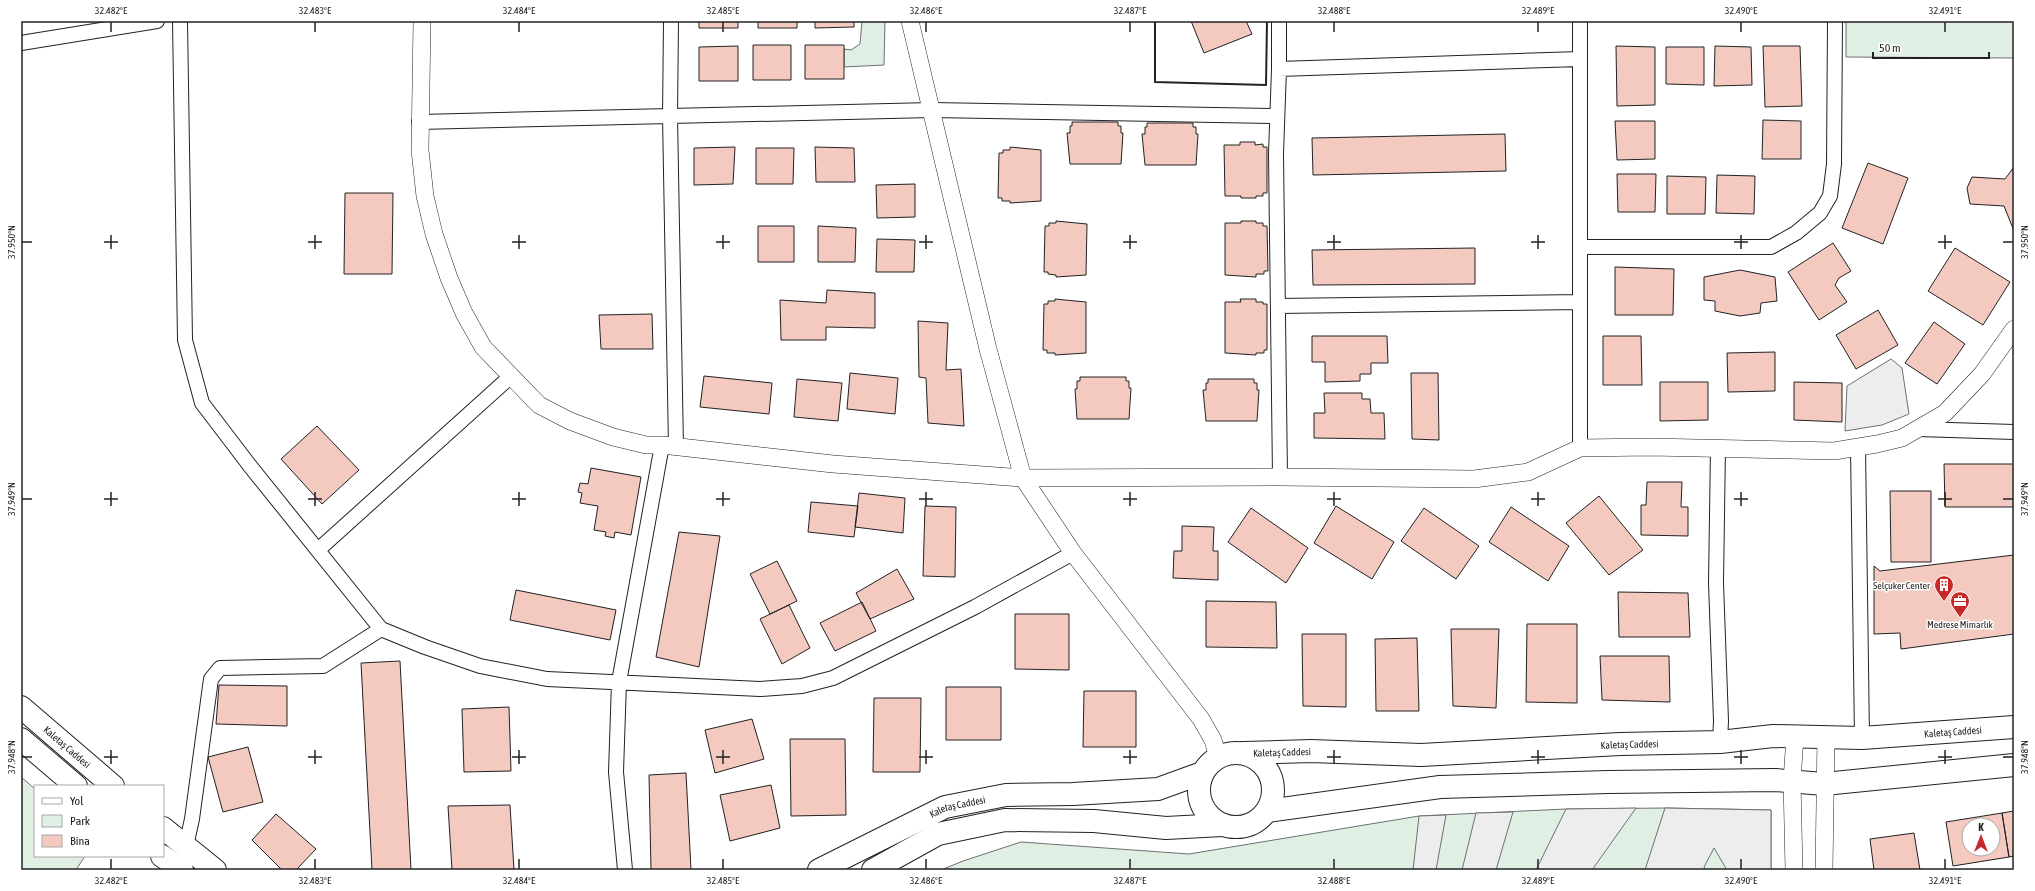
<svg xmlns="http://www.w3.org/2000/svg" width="2035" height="891" viewBox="0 0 2035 891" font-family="'Asap Condensed',sans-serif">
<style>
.green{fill:#e0efe3;stroke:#6f6f6f}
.parking{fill:#ededed;stroke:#6f6f6f}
.building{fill:#f3c9c0;stroke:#222;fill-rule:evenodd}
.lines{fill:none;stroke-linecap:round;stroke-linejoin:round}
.minor-casing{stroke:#222;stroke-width:16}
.tertiary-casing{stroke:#222;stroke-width:18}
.primary-casing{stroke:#222;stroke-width:24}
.minor{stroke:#fff;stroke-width:14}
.tertiary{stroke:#fff;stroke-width:17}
.primary{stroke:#fff;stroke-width:22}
.wall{stroke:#222;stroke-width:2}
.ticks{fill:none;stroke:#222;stroke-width:1.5}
.labels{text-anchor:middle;stroke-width:3;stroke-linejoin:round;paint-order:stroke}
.poi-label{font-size:10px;fill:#222;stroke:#fff;text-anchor:end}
.street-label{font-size:10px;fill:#222;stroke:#fff}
.neatline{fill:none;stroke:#222;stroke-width:1.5}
.ticks-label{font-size:10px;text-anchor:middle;fill:#222}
</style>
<rect width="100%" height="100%" fill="#fff"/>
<!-- green -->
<path class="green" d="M 862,21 L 885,21 L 884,65 L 844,67 L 844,49 L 851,50 L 860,44 Z
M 1846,21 L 2014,21 L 2014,58 L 1846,57 Z
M 21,777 L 35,789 L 35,856 L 85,856 L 76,870 L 21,870 Z
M 1665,808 L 1771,810 L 1771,870 L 941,870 L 963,861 L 1021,842 L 1189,854 L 1419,816 L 1566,809 Z"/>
<!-- parking -->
<path class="parking" d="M 1891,359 L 1902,368 L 1909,414 L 1882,425 L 1845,431 L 1847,386 Z
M 1636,808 L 1592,870 L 1536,870 L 1566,809 Z
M 1665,808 L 1771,810 L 1771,870 L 1727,870 L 1714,848 L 1704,867 L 1706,870 L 1645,870 Z
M 1513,812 L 1496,870 L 1462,870 L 1476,813 Z
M 1446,815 L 1436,870 L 1413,870 L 1419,816 Z"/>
<!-- building -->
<path class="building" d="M 699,21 L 738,21 L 738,28 L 699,28 Z
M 758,21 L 797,21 L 797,28 L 758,28 Z
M 815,21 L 854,21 L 854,27 L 815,28 Z
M 1191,21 L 1246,21 L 1252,34 L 1204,53 Z
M 753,45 L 791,45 L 791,80 L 753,80 Z
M 805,45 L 844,45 L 844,79 L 805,79 Z
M 738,46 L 738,81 L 699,81 L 699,47 Z
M 1616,46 L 1655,47 L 1655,105 L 1617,106 Z
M 1715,46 L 1751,47 L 1752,85 L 1714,86 Z
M 1763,46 L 1800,46 L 1802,106 L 1765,107 Z
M 1666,47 L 1704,47 L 1704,85 L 1666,84 Z
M 1763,120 L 1801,121 L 1801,159 L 1762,159 Z
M 1615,121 L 1655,121 L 1655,159 L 1617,160 Z
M 1072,122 L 1118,122 L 1118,126 L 1121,126 L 1121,133 L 1123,133 L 1121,164 L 1070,164 L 1067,133 L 1070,133 L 1070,126 L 1072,126 Z
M 1147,123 L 1193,123 L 1193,127 L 1196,127 L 1196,134 L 1198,134 L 1196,165 L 1145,165 L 1142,134 L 1145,134 L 1145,127 L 1147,127 Z
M 1505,134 L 1506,171 L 1313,175 L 1312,138 Z
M 1240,142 L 1255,142 L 1255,145 L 1263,144 L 1263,147 L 1267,147 L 1267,193 L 1263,193 L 1263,196 L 1256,196 L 1256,198 L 1241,198 L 1241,196 L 1225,196 L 1224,145 L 1240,145 Z
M 735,147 L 733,184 L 694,185 L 694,148 Z
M 815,147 L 854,148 L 855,182 L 816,182 Z
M 1010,147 L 1041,150 L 1041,201 L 1010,203 L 1010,201 L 1002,201 L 1002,198 L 998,198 L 999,153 L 1003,153 L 1003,150 L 1010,150 Z
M 756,148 L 794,148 L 793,184 L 756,184 Z
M 1868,163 L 1908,178 L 1883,244 L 1842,228 Z
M 2014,167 L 2014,231 L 2004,206 L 1970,204 L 1967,188 L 1972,177 L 2005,179 Z
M 1617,174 L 1656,174 L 1655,212 L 1618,212 Z
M 1717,175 L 1755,176 L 1754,214 L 1716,213 Z
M 1667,176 L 1706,177 L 1705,214 L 1667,214 Z
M 915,184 L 915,217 L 877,218 L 876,185 Z
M 345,193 L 393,193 L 392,274 L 344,274 Z
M 1056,221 L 1087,224 L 1086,275 L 1056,277 L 1056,275 L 1048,274 L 1048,272 L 1044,272 L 1045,226 L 1049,226 L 1049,223 L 1056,223 Z
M 1241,221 L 1256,221 L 1256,223 L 1263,223 L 1263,226 L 1267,226 L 1268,271 L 1264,271 L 1264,274 L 1256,274 L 1256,277 L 1225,275 L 1225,223 L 1241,223 Z
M 758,226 L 794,226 L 794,262 L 758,262 Z
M 818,226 L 856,228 L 855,262 L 818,262 Z
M 877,239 L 915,240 L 914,272 L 876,272 Z
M 1833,243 L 1851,271 L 1839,278 L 1835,285 L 1847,302 L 1819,320 L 1788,272 Z
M 1475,248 L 1475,284 L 1313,285 L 1312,250 Z
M 1955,248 L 2010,282 L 1983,325 L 1928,291 Z
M 1615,267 L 1674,269 L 1673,315 L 1615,315 Z
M 1740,270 L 1775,277 L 1777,301 L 1761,303 L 1760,313 L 1740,316 L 1715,311 L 1715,301 L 1704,300 L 1704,277 Z
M 827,290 L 875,293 L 875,328 L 826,327 L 826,340 L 781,340 L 780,300 L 826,303 Z
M 1055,299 L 1086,302 L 1086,353 L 1055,355 L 1055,353 L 1047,353 L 1047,350 L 1043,350 L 1044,304 L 1048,304 L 1048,301 L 1055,301 Z
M 1240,299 L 1256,299 L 1256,302 L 1263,302 L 1263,304 L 1267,304 L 1267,350 L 1264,350 L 1264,353 L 1256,353 L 1256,355 L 1225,353 L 1225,302 L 1241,302 Z
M 1878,310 L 1898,345 L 1856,369 L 1836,335 Z
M 652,314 L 653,349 L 601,349 L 599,315 Z
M 918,321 L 948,323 L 946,370 L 961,369 L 964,426 L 928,423 L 926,378 L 919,377 Z
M 1934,322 L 1965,344 L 1937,384 L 1905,363 Z
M 1312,336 L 1387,336 L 1388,363 L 1371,363 L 1371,374 L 1360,374 L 1360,381 L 1325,382 L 1325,362 L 1312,362 Z
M 1603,336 L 1641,336 L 1642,385 L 1603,385 Z
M 1775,352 L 1775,391 L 1728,392 L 1727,353 Z
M 850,373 L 898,378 L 895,414 L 847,409 Z
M 1411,373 L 1438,373 L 1439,440 L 1412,439 Z
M 704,376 L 772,383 L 769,414 L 700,407 Z
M 1080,377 L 1126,377 L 1126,381 L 1129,381 L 1129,388 L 1131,388 L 1129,419 L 1077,419 L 1075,389 L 1077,389 L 1077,381 L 1080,381 Z
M 797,379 L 842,383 L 838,421 L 794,417 Z
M 1208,379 L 1254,379 L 1254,383 L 1257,383 L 1257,390 L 1259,390 L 1257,421 L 1206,421 L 1203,390 L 1206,390 L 1206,383 L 1208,383 Z
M 1660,382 L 1708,382 L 1708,420 L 1660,421 Z
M 1794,382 L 1842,383 L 1842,422 L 1794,420 Z
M 1324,393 L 1362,393 L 1362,399 L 1370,399 L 1371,413 L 1384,413 L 1385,439 L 1314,438 L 1314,413 L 1325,413 Z
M 317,426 L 359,470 L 322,504 L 281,459 Z
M 1944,464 L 2014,464 L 2014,507 L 1945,507 Z
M 591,468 L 641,477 L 631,535 L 615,532 L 614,538 L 605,536 L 606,532 L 594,530 L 598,506 L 580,503 L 582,493 L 578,492 L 580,483 L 588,484 Z
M 1647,482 L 1682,482 L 1681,507 L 1688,507 L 1688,536 L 1641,535 L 1641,505 L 1646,505 Z
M 1890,491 L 1931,491 L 1931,562 L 1891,562 Z
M 859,493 L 905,498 L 903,533 L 855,527 Z
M 1599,496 L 1643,550 L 1609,575 L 1566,523 Z
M 811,502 L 858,506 L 854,537 L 808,532 Z
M 925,506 L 956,507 L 955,577 L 923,576 Z
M 1336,506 L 1394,542 L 1372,579 L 1314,543 Z
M 1511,507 L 1569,546 L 1548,581 L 1489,542 Z
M 1251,508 L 1308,548 L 1286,583 L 1228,542 Z
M 1424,508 L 1479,546 L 1456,579 L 1401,541 Z
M 1182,526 L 1214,527 L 1213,551 L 1218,551 L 1218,580 L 1173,578 L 1174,551 L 1182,551 Z
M 679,532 L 720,536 L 699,667 L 656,657 Z
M 2014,555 L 2014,634 L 1901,649 L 1900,633 L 1874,634 L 1874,566 L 1880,571 Z
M 777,561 L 797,601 L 770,614 L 750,574 Z
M 897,569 L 914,599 L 870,619 L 856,593 Z
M 516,590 L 616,610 L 610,640 L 510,620 Z
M 1618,592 L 1688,593 L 1690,637 L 1619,637 Z
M 1206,601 L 1276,602 L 1277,648 L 1206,647 Z
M 862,602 L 876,631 L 835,651 L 820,623 Z
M 789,605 L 810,648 L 782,664 L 760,619 Z
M 1015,614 L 1069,614 L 1069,670 L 1015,669 Z
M 1527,624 L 1577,624 L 1577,703 L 1526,702 Z
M 1451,629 L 1499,629 L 1496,708 L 1453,706 Z
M 1302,634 L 1346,634 L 1346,707 L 1303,706 Z
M 1417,638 L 1419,711 L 1376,711 L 1375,639 Z
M 1600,656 L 1669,656 L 1670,702 L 1602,700 Z
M 400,661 L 411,870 L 372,870 L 361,663 Z
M 219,685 L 287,686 L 287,726 L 216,724 Z
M 946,687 L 1001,687 L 1001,740 L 946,740 Z
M 1084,691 L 1136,691 L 1136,747 L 1083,747 Z
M 874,698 L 921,698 L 920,772 L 873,772 Z
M 509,707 L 511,771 L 464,772 L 462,709 Z
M 752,719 L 764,759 L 715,773 L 705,730 Z
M 790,739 L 845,739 L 846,815 L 791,816 Z
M 248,747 L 263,802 L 223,812 L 208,757 Z
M 686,773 L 691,870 L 651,870 L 649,775 Z
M 771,785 L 780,828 L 730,841 L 720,795 Z
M 510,805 L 514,870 L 452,870 L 448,806 Z
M 2014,811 L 2014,856 L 2009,857 L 2002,813 Z
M 2002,813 L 2009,857 L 1953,866 L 1946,822 ZM 1969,825 L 1993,825 L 1993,849 L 1969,849 Z
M 276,814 L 316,849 L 296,870 L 282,870 L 252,840 Z
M 1914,833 L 1920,870 L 1874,870 L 1870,839 Z"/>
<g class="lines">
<defs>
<path id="minor" d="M 180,21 L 185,340 L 202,403 L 250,466 L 381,629 L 425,647 L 480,666 L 547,679 L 760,689 L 802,686 L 833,678 L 975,607 L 1073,553
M 1279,21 L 1279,69 L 1276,154 L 1280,477
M 21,43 L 157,21
M 1279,69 L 1580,59
M 419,122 L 670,116 L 671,21
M 1580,247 L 1771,247 L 1796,233 L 1820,213 L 1830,196 L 1834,164 L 1835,21
M 1278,306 L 1580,302
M 1918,429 L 2014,432
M 676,447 L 670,116 L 932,110 L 1277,116
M 1858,447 L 1862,738
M 1580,448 L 1580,21
M 1718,448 L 1716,583 L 1721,721 L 1720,742
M 318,550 L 510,377
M 186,846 L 192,819 L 211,679 L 220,668 L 323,666 L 381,629
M 625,870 L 616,772 L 619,682 L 662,445"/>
<path id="tertiary" d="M 422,21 L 420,150 L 425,196 L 434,234 L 449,278 L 464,313 L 483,347 L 539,405 L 570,421 L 613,437 L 646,445 L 662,445 L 833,464 L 1023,478 L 1280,477 L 1474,479 L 1528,472 L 1580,448 L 1651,447 L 1834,451 L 1877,444 L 1902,438 L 1945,413 L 1982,374 L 2014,329
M 910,21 L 988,349 L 1023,478 L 1073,553 L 1201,719 L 1213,740 L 1218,757
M 1794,870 L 1792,781 L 1795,736
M 1824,870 L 1826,737"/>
<g id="primary">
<path id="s1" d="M 21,707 L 113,786"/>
<path d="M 21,739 L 76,786"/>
<circle cx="1236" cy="790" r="37"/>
<path id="s2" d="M 1244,753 L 1311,751 L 1421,755 L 1620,744 L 1720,742 L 1773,736 L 1862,738 L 2014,727"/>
<path d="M 1267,811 L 1440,787 L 1608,782 L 1775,780 L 1824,784 L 2014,765"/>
<path d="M 163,828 L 215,870"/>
<path d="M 162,856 L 182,870"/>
<path id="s3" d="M 819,870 L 945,807 L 1006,795 L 1073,794 L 1158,789 L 1202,773"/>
<path d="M 873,870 L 938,834 L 1005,820 L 1094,821 L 1166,828 L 1223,825"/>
</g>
</defs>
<!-- minor casing -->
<use href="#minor" class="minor-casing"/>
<!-- tertiary casing -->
<use href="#tertiary" class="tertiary-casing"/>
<!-- primary casing -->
<use href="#primary" class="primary-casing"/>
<!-- minor -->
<use href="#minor" class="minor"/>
<!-- tertiary -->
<use href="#tertiary" class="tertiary"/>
<!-- primary -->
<use href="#primary" class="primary"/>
<!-- wall -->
<path class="wall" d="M 1155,21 L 1155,82 L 1266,85 L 1267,21"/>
</g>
<!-- ticks -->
<path class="ticks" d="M 111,22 L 111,32M 315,22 L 315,32M 519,22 L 519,32M 723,22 L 723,32M 926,22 L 926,32M 1130,22 L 1130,32M 1334,22 L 1334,32M 1538,22 L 1538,32M 1741,22 L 1741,32M 1945,22 L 1945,32M 111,235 L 111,249M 315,235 L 315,249M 519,235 L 519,249M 723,235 L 723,249M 926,235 L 926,249M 1130,235 L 1130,249M 1334,235 L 1334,249M 1538,235 L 1538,249M 1741,235 L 1741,249M 1945,235 L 1945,249M 22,242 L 32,242M 104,242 L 118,242M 308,242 L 322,242M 512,242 L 526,242M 716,242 L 730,242M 919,242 L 933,242M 1123,242 L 1137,242M 1327,242 L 1341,242M 1531,242 L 1545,242M 1734,242 L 1748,242M 1938,242 L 1952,242M 2003,242 L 2013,242M 111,492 L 111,506M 315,492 L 315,506M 519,492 L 519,506M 723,492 L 723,506M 926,492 L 926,506M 1130,492 L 1130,506M 1334,492 L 1334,506M 1538,492 L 1538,506M 1741,492 L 1741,506M 1945,492 L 1945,506M 22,499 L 32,499M 104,499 L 118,499M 308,499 L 322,499M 512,499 L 526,499M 716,499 L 730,499M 919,499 L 933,499M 1123,499 L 1137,499M 1327,499 L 1341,499M 1531,499 L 1545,499M 1734,499 L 1748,499M 1938,499 L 1952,499M 2003,499 L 2013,499M 111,750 L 111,764M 315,750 L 315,764M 519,750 L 519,764M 723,750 L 723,764M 926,750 L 926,764M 1130,750 L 1130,764M 1334,750 L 1334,764M 1538,750 L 1538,764M 1741,750 L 1741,764M 1945,750 L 1945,764M 22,757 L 32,757M 104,757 L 118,757M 308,757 L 322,757M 512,757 L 526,757M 716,757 L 730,757M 919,757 L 933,757M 1123,757 L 1137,757M 1327,757 L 1341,757M 1531,757 L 1545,757M 1734,757 L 1748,757M 1938,757 L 1952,757M 2003,757 L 2013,757M 111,859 L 111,869M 315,859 L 315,869M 519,859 L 519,869M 723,859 L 723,869M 926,859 L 926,869M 1130,859 L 1130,869M 1334,859 L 1334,869M 1538,859 L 1538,869M 1741,859 L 1741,869M 1945,859 L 1945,869"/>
<!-- icons -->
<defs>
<symbol id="building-pin" viewBox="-11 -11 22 30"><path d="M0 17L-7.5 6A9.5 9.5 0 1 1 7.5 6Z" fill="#c62828" stroke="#fff"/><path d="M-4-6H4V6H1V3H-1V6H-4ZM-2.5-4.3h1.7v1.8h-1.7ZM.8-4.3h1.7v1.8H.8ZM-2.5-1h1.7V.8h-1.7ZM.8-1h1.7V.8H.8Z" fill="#fff"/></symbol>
<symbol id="office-pin" viewBox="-11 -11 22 30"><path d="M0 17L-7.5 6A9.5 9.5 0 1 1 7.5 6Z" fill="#c62828" stroke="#fff"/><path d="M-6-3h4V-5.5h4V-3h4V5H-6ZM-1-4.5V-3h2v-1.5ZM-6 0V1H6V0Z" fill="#fff"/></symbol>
</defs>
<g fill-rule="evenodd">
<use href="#building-pin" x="1933" y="574" width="22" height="30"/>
<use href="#office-pin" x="1949" y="590" width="22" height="30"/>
</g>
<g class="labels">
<!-- poi labels -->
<g class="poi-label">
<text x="1930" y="589">Selçuker Center</text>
<text x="1960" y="628" text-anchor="middle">Medrese Mimarlık</text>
</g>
<!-- street labels -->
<g class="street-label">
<text dy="4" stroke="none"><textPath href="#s2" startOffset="710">Kaletaş Caddesi</textPath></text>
<text dy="4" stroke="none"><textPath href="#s2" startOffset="386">Kaletaş Caddesi</textPath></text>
<text dy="4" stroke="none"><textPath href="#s1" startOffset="61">Kaletaş Caddesi</textPath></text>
<text dy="4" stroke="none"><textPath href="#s2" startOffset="38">Kaletaş Caddesi</textPath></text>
<text dy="4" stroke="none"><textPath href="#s3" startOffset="153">Kaletaş Caddesi</textPath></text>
</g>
</g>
<!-- border -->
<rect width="2035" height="891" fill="none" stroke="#ffffff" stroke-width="44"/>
<!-- legend -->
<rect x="34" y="785" width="130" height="72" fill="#ffffff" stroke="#a7a7a7"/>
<rect x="42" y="798" width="20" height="6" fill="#ffffff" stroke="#a7a7a7"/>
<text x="70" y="805" font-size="12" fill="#222222">Yol</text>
<rect x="42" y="815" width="20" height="12" fill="#e0efe3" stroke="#a7a7a7"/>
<text x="70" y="825" font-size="12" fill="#222222">Park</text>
<rect x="42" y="835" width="20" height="12" fill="#f3c9c0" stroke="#a7a7a7"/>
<text x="70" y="845" font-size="12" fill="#222222">Bina</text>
<!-- north arrow -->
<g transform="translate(1981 837)"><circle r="19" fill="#ffffff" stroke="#a7a7a7"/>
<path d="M0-3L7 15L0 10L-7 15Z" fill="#c62828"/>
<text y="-6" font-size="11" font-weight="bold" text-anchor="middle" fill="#222222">K</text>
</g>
<!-- scale -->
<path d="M1873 52v6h116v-6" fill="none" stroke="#222222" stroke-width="2"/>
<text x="1879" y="52" font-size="12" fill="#222222" stroke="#ffffff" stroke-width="3" paint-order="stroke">50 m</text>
<rect x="22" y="22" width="1991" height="847" class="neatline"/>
<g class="ticks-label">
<text x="111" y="14">32.482°E</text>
<text x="315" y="14">32.483°E</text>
<text x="519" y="14">32.484°E</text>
<text x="723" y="14">32.485°E</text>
<text x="926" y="14">32.486°E</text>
<text x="1130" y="14">32.487°E</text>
<text x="1334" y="14">32.488°E</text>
<text x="1538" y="14">32.489°E</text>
<text x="1741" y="14">32.490°E</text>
<text x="1945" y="14">32.491°E</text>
<text transform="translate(11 242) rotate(-90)" y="4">37.950°N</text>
<text transform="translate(2024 242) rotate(-90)" y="4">37.950°N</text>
<text transform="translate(11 499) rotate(-90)" y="4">37.949°N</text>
<text transform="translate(2024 499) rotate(-90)" y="4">37.949°N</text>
<text transform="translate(11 757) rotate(-90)" y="4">37.948°N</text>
<text transform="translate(2024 757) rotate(-90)" y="4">37.948°N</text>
<text x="111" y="884">32.482°E</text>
<text x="315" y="884">32.483°E</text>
<text x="519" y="884">32.484°E</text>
<text x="723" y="884">32.485°E</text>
<text x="926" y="884">32.486°E</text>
<text x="1130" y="884">32.487°E</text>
<text x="1334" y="884">32.488°E</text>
<text x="1538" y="884">32.489°E</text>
<text x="1741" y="884">32.490°E</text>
<text x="1945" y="884">32.491°E</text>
</g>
</svg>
